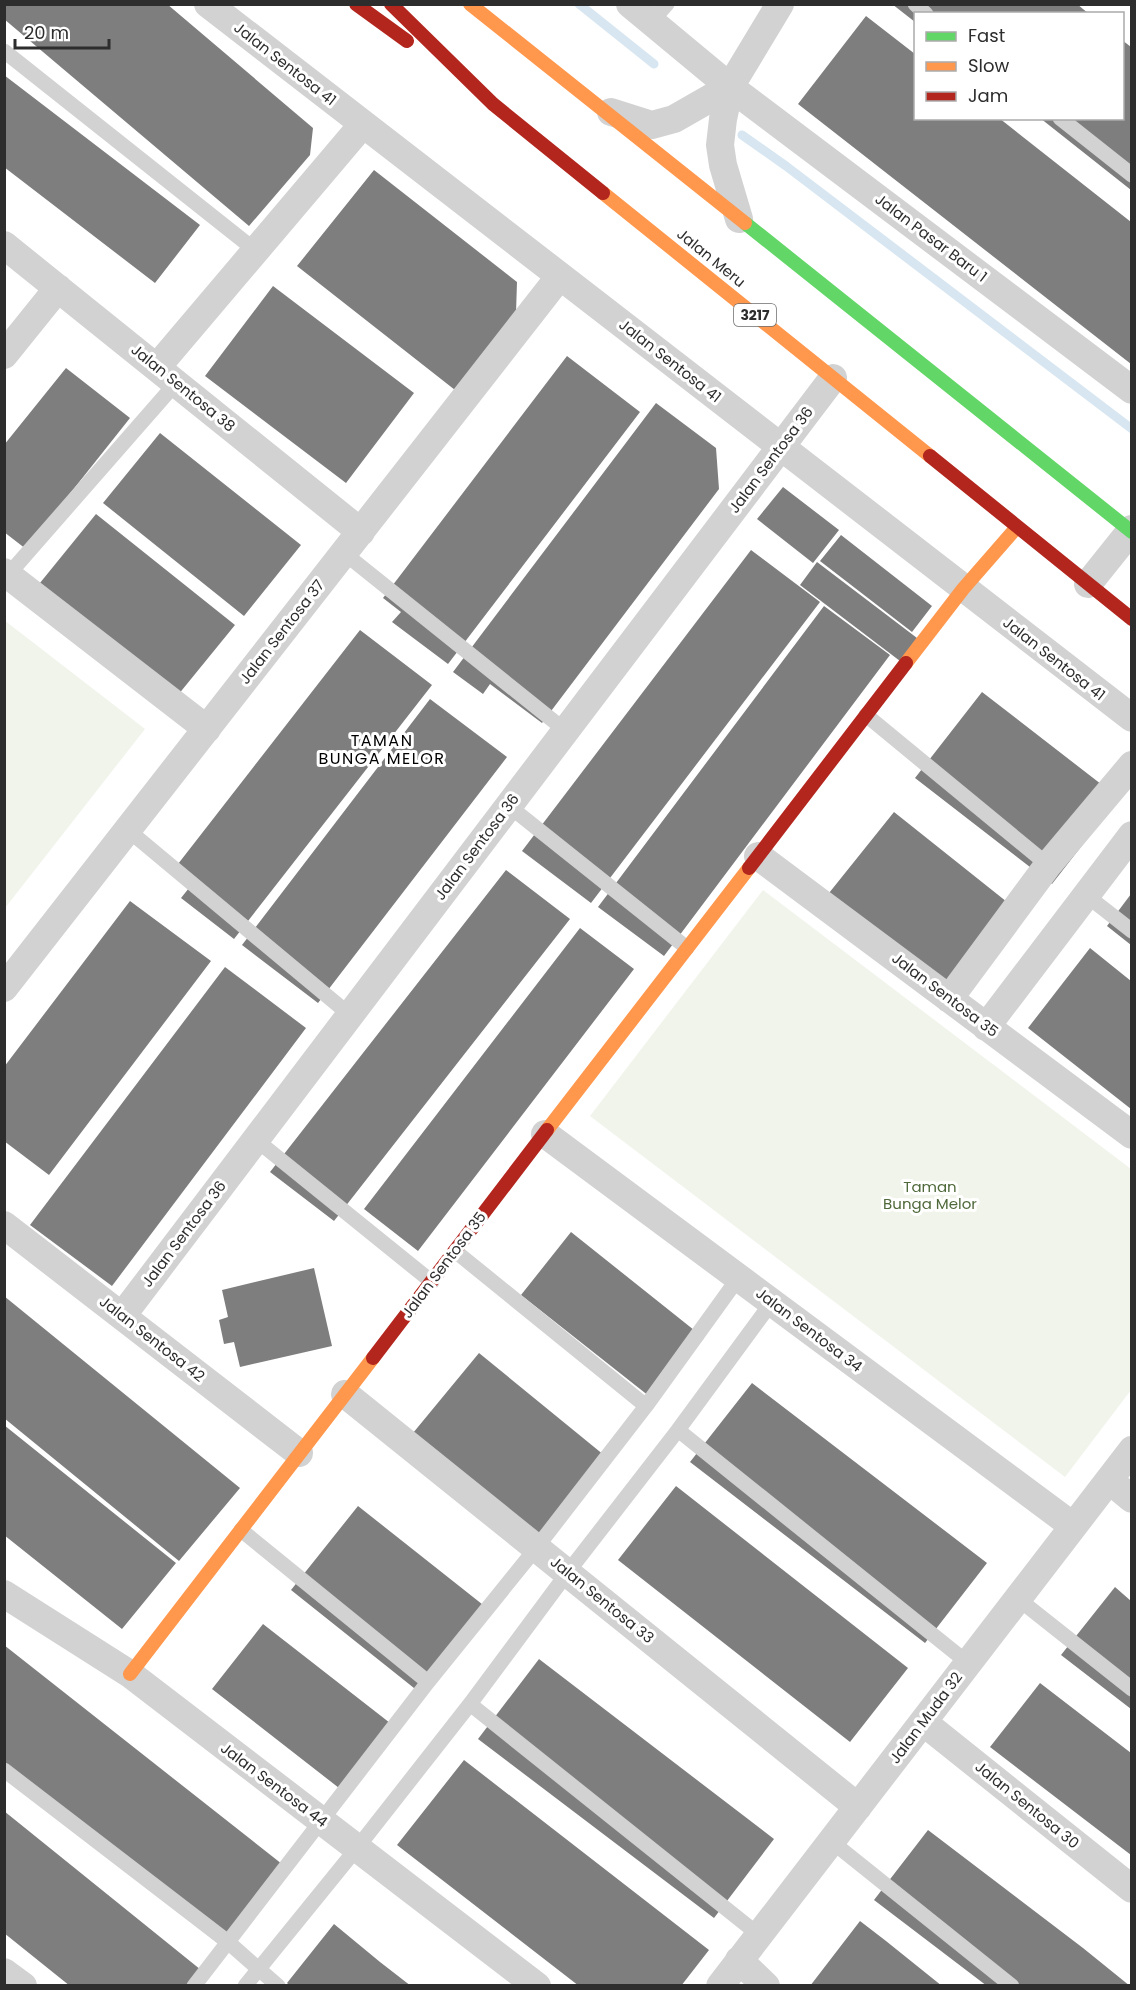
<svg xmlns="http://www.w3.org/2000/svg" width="1136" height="1990" viewBox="0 0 1136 1990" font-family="Poppins,sans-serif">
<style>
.green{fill:#f0f4eb}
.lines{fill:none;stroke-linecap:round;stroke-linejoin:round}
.stream{stroke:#d7e6f1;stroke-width:9}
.building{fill:#7e7e7e}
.lane{stroke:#d2d2d2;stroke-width:15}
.street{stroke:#d2d2d2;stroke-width:28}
.fast{stroke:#63d668;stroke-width:14}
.slow{stroke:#ff974d;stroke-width:14}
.jam{stroke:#b3261e;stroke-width:14}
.labels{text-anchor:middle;stroke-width:6;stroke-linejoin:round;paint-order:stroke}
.shield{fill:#fff;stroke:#6c6c6c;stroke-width:1.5}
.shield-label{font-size:14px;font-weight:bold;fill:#2d2d2d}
.street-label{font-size:15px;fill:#2d2d2d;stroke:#fff}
.park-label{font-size:15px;fill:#4f693a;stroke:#fff}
.neighbourhood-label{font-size:16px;letter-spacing:1.5px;fill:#000;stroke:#fff}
</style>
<rect width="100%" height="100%" fill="#fff"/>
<!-- green -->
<path class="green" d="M 4,620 L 145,729 L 5,908 L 4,908 Z
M 763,890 L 1131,1169 L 1131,1390 L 1065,1477 L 590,1116 Z"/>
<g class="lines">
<!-- stream -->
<path class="stream" d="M 579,4 L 654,64
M 742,135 L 786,166 L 1132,429"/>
</g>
<!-- building -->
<path class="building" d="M 4,4 L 167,4 L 313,128 L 310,155 L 249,226 L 4,19 Z
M 892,4 L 1077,4 L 1089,14 L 915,14 L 915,22 Z
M 866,16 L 915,54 L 915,118 L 999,118 L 1131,222 L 1131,364 L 798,104 Z
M 1122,40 L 1131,47 L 1131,190 L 1040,118 L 1122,118 Z
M 4,75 L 200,225 L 155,283 L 4,167 Z
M 374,170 L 517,282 L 516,313 L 455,390 L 297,266 Z
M 273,286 L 414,393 L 346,483 L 205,376 Z
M 567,356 L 640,412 L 448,664 L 392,622 L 401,612 L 383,598 Z
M 66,368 L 130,418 L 26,549 L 4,532 L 4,445 Z
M 656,403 L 716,448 L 719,489 L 542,723 L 490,684 L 483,694 L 453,672 Z
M 160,433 L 301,545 L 244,616 L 103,503 Z
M 783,487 L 839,530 L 813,563 L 757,519 Z
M 96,514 L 235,625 L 169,706 L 31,594 Z
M 841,535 L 932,606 L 912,632 L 820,561 Z
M 751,550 L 820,602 L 591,903 L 522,851 Z
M 817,562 L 917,638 L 900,661 L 800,585 Z
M 824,606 L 890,655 L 664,956 L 598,907 Z
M 360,630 L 432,685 L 234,939 L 181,898 L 189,888 L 171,873 Z
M 982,692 L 1119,798 L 1052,884 L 915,778 Z
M 430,699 L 507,757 L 318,1003 L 242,945 Z
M 894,812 L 1022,914 L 948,1005 L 821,903 Z
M 506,870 L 570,919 L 334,1221 L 270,1172 Z
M 1131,894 L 1131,945 L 1107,926 Z
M 130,901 L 211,961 L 49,1175 L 4,1141 L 4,1067 Z
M 580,928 L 634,969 L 418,1251 L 364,1209 Z
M 1090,948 L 1131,981 L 1131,1109 L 1028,1028 Z
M 225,967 L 306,1028 L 112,1286 L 30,1225 Z
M 571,1232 L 704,1338 L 654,1400 L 521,1295 Z
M 314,1268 L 332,1346 L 240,1367 L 234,1342 L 224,1344 L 219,1320 L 228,1317 L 222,1290 Z
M 4,1296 L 240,1488 L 179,1561 L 4,1418 Z
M 479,1353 L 610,1460 L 545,1540 L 413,1433 Z
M 752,1383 L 987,1563 L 925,1643 L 690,1462 Z
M 4,1425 L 176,1563 L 122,1629 L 4,1535 Z
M 676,1486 L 908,1668 L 850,1742 L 618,1560 Z
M 358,1506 L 492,1612 L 424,1696 L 291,1590 Z
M 1115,1587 L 1131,1601 L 1131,1709 L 1061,1655 Z
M 263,1624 L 399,1730 L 348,1795 L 212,1689 Z
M 4,1645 L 287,1868 L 224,1948 L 4,1775 Z
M 539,1659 L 774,1839 L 714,1918 L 478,1739 Z
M 1040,1683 L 1131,1753 L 1131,1855 L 990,1747 Z
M 464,1760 L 709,1950 L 681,1986 L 579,1986 L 397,1845 Z
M 4,1811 L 206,1974 L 197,1986 L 70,1986 L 4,1933 Z
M 928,1830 L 1083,1948 L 1130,1986 L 987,1986 L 874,1900 Z
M 860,1921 L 886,1941 L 942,1986 L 810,1986 Z
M 334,1924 L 380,1962 L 411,1986 L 290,1986 L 287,1983 Z"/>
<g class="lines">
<!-- lane -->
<path class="lane" d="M 915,4 L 926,14
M 651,22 L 667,4
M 4,51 L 255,250
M 1060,118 L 1132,175
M 344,553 L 566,731
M 8,575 L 176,383
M 866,715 L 1048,865
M 509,806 L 687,948
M 128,830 L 350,1015
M 1086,895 L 1132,931
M 255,1139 L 432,1282
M 455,1251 L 646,1406
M 678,1430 L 968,1663
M 241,1530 L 428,1682
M 1017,1598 L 1132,1689
M 470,1704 L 759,1935
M 4,1770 L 228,1942 L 278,1986
M 831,1841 L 1012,1986
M 194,1986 L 428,1682 L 537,1547 L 646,1406 L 739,1277
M 245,1986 L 357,1848 L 470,1704 L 568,1572 L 678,1430 L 772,1302"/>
<!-- street -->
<path class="street" d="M 208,4 L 1132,718
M 630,4 L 730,87 L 1132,390
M 611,112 L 652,125 L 674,119 L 730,87
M 739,219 L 723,165 L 720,145 L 723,119 L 730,87 L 780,4
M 4,245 L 361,532
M 4,355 L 58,288
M 157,367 L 363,124
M 4,572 L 207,729
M 1088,584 L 1132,529
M 758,856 L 1132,1135
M 4,988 L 560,276
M 949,999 L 1048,865 L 1132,765
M 986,1027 L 1132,835
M 545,1134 L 1073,1526
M 4,1225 L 299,1453
M 122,1316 L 833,378
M 345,1394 L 858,1807
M 1109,1480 L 1132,1499
M 4,1594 L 130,1674 L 537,1986
M 923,1722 L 1132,1889
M 739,1960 L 766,1986
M 4,1972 L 23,1986
M 720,1986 L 1132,1450"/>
<!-- fast -->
<path class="fast" d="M 745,223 L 1132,532"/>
<!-- slow -->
<path class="slow" d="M 470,4 L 745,223
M 603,193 L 930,456
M 906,663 L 963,589 L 1017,527
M 547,1130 L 749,868
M 130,1674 L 373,1358"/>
<!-- jam -->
<path class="jam" d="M 356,4 L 407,41
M 391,4 L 493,104 L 603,193
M 930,456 L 1132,619
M 749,868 L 906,663
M 373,1358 L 547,1130"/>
</g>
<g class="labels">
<!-- shield labels -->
<rect class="shield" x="734" y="304" width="42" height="22" rx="4.5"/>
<g class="shield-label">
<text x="755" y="320">3217</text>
</g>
<!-- street labels -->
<g class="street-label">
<text transform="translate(285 64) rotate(38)" y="5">Jalan Sentosa 41</text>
<text transform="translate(931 238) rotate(37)" y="5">Jalan Pasar Baru 1</text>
<text transform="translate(711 258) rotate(39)" y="5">Jalan Meru</text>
<text transform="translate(670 361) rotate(38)" y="5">Jalan Sentosa 41</text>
<text transform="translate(183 388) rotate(39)" y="5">Jalan Sentosa 38</text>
<text transform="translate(771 460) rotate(-53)" y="5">Jalan Sentosa 36</text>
<text transform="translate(282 632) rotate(-52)" y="5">Jalan Sentosa 37</text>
<text transform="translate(1054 659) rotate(38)" y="5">Jalan Sentosa 41</text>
<text transform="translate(477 847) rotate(-53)" y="5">Jalan Sentosa 36</text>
<text transform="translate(945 995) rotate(37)" y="5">Jalan Sentosa 35</text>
<text transform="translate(184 1234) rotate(-53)" y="5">Jalan Sentosa 36</text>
<text transform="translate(444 1265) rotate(-53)" y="5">Jalan Sentosa 35</text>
<text transform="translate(809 1330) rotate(37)" y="5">Jalan Sentosa 34</text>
<text transform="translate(152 1339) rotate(38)" y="5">Jalan Sentosa 42</text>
<text transform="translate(602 1600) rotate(39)" y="5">Jalan Sentosa 33</text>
<text transform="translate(926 1718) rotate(-53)" y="5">Jalan Muda 32</text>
<text transform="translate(274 1785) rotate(37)" y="5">Jalan Sentosa 44</text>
<text transform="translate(1027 1805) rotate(39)" y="5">Jalan Sentosa 30</text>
</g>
<!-- park labels -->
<g class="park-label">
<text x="930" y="1192">Taman<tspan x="930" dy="17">Bunga Melor</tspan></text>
</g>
<!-- neighbourhood labels -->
<g class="neighbourhood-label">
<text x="382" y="746">TAMAN<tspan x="382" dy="18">BUNGA MELOR</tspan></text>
</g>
</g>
<!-- border -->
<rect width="1136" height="1990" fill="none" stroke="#2d2d2d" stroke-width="12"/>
<!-- legend -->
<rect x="914" y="12" width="210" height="108" fill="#ffffff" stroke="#ababab" stroke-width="1.5"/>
<rect x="926" y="32" width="30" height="9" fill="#63d668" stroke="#ababab" stroke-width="1.5"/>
<text x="968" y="42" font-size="18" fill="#2d2d2d">Fast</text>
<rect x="926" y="62" width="30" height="9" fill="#ff974d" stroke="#ababab" stroke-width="1.5"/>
<text x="968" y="72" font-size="18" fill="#2d2d2d">Slow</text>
<rect x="926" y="92" width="30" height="9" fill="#b3261e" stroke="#ababab" stroke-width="1.5"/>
<text x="968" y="102" font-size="18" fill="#2d2d2d">Jam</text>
<!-- scale -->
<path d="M15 39v9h94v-9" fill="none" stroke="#2d2d2d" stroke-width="3"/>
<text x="24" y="39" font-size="18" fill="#2d2d2d" stroke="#ffffff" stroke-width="4.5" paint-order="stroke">20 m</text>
</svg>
